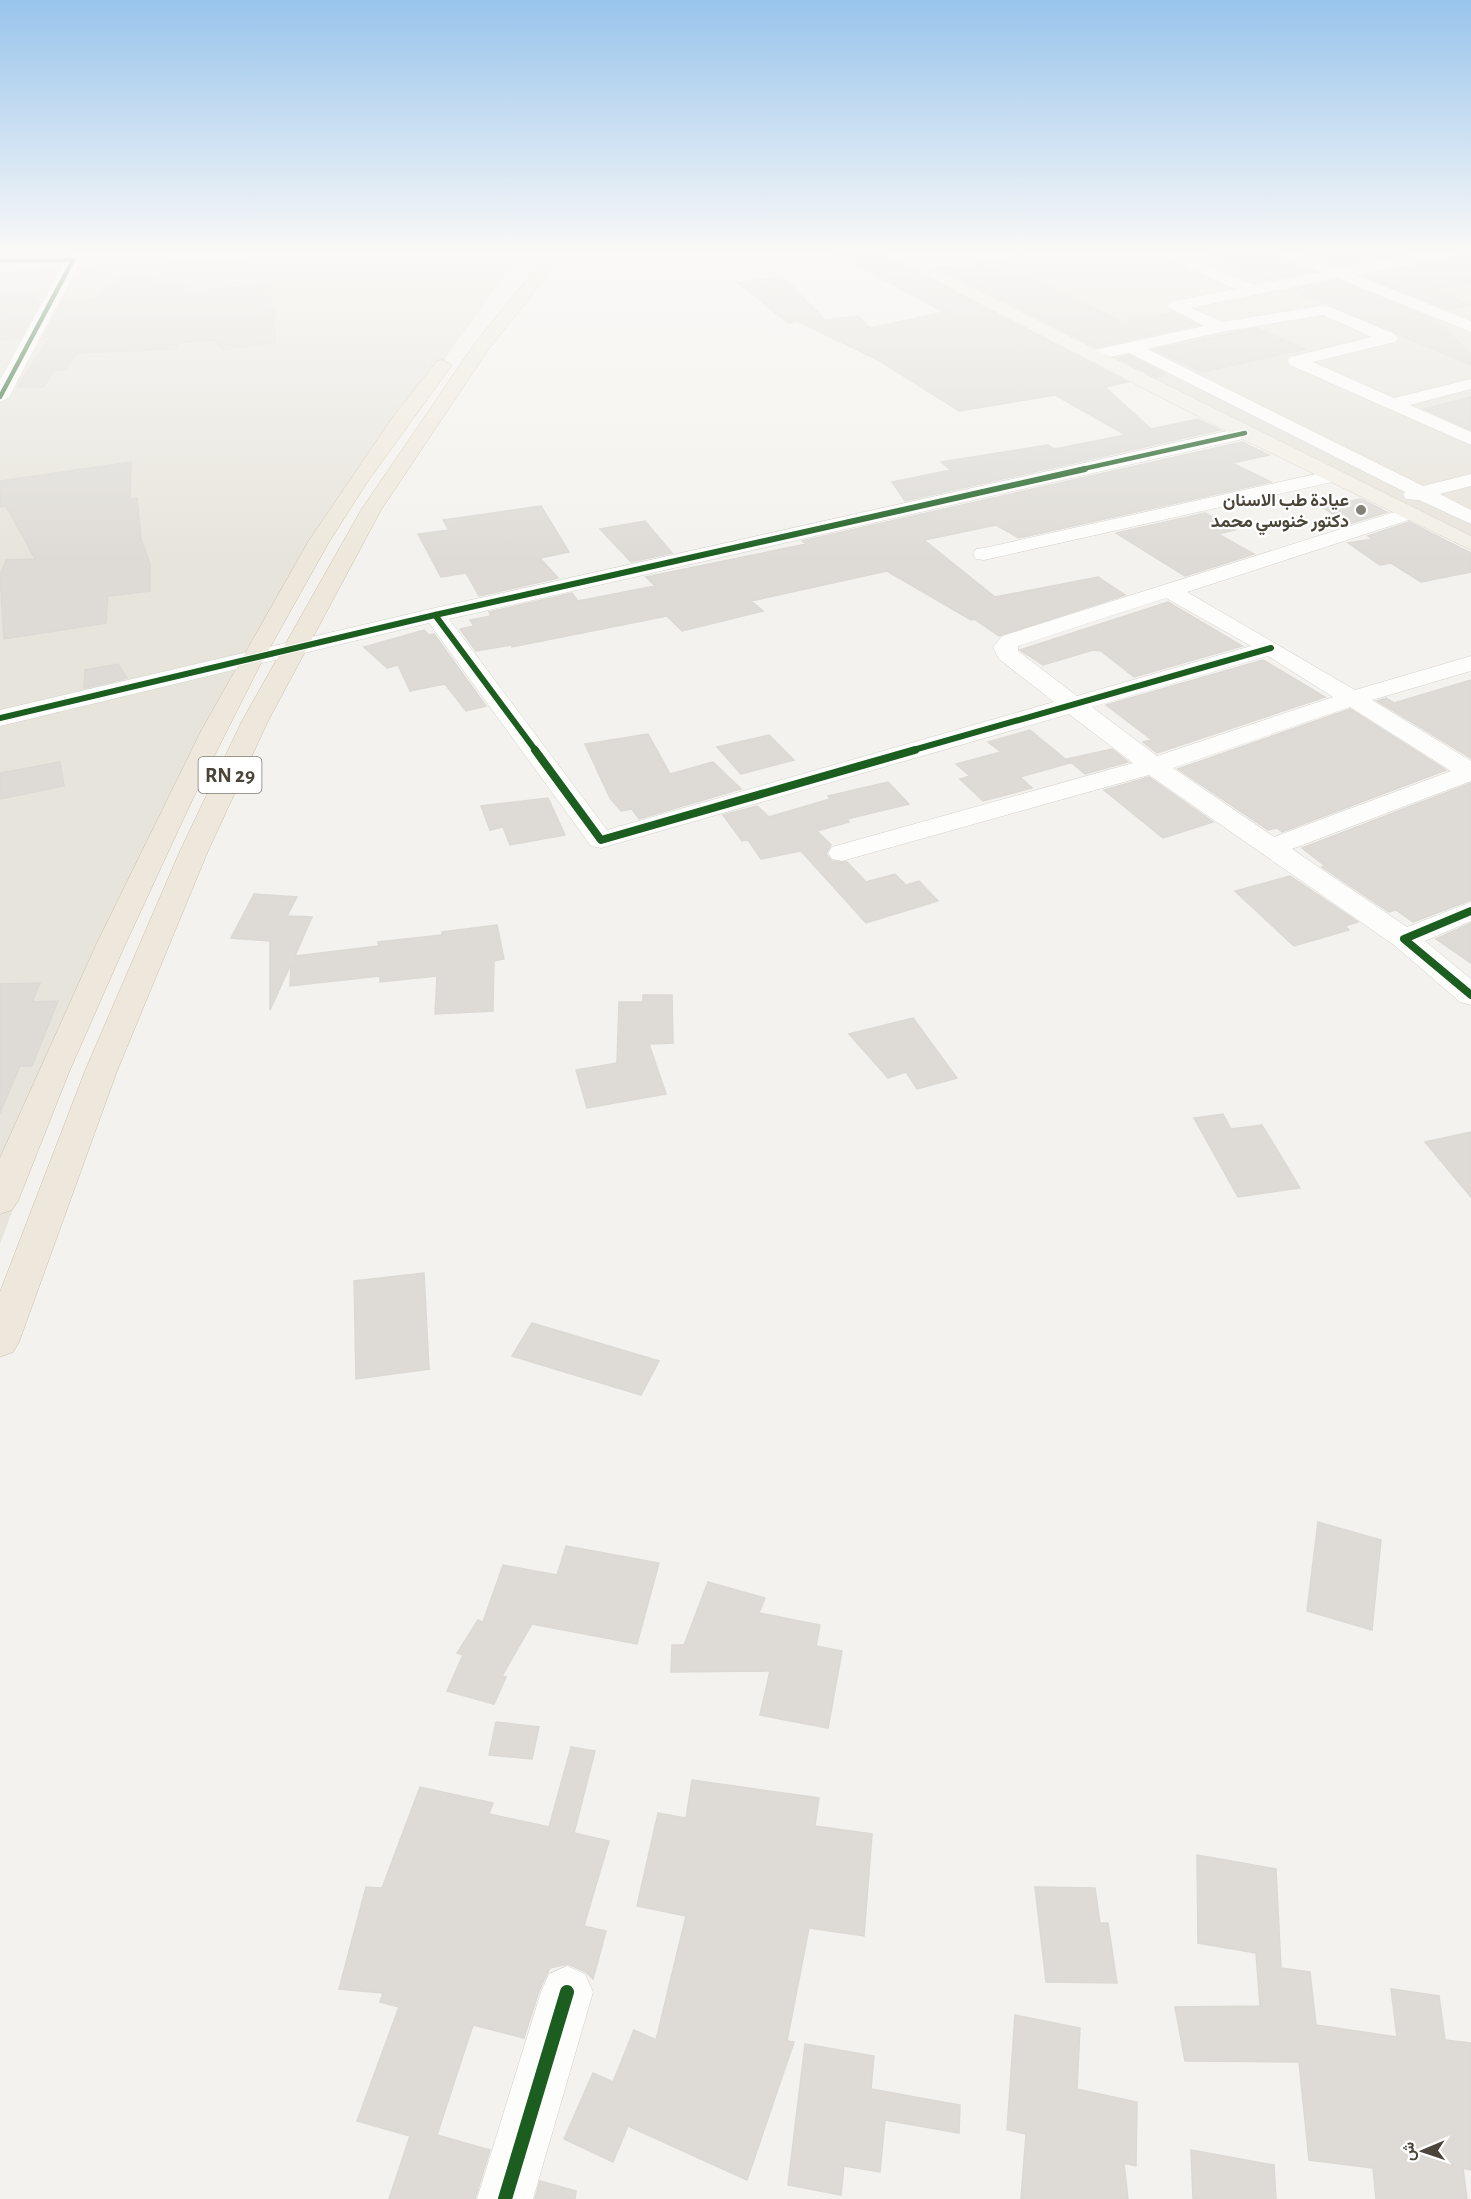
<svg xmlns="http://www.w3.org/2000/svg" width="1471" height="2199" viewBox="0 0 1471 2199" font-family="'Alegreya Sans',Vazirmatn,sans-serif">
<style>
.residential{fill:#e7e4dc}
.building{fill:#dedbd6;stroke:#dcd9d4;stroke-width:1.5}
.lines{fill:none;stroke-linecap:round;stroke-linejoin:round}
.street-casing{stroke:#d2d0cb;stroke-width:1}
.primary-casing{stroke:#d6cebb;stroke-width:1}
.highway-casing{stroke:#ccbfa9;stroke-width:1}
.street{fill:#fdfdfc;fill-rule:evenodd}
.primary{fill:#f2efe6;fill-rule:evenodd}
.highway{fill:#ede8db;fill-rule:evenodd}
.cycleway-far3-casing{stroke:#fff;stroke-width:7}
.cycleway-far2-casing{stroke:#fff;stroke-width:8}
.cycleway-far1-casing{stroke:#fff;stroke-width:11}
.cycleway-casing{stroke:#fff;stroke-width:17}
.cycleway-far3{stroke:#1b5e20;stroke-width:4.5}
.cycleway-far2{stroke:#1b5e20;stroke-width:6}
.cycleway-far1{stroke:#1b5e20;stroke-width:8}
.cycleway{stroke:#1b5e20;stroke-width:14}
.poi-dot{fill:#868178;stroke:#fff;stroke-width:2}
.labels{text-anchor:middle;stroke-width:4.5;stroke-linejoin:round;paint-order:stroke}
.far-poi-label{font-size:18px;font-weight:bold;fill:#4b4439;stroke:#fff;text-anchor:end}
.shield{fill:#fff;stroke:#817c74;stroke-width:1.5}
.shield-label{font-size:21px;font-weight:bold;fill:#4b4439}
</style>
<rect width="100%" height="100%" fill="#f4f2ee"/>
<!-- residential -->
<path class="residential" d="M 1028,253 L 1284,253 L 1471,330 L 1471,537 L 931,267 Z
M 1291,253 L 1471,253 L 1471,327 L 1338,274 Z
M 271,256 L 517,257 L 359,480 L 116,933 L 0,1244 L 0,271 Z"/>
<!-- building -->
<path class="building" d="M 834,253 L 880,253 L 1128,382 L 1105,387 L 1151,429 L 1198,419 L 1220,430 L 905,501 L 892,482 L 951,470 L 941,462 L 1048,445 L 1054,449 L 1126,435 L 1055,395 L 959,411 L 880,361 L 797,321 L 788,323 L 738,283 L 782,276 L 825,320 L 858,316 L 870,328 L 944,312 Z
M 1204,253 L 1279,253 L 1283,258 L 1314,271 L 1268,280 Z
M 1308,253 L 1407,253 L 1340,266 Z
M 1471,254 L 1471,282 L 1436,289 L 1470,305 L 1446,309 L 1364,276 Z
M 980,264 L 1012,278 L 1026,276 L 1123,322 L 1174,313 L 1197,325 L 1096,347 L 940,269 Z
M 118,277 L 159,278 L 152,286 L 189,285 L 186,291 L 270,285 L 270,310 L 274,310 L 275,342 L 223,350 L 215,340 L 178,343 L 177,349 L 77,353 L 66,370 L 55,370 L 43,387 L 17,387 L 50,337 L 43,338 L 62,301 L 96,299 Z
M 1337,280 L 1437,321 L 1471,354 L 1471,365 L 1291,290 Z
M 40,291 L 35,301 L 41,301 L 20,339 L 0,340 L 0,293 Z
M 1256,328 L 1305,349 L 1202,372 L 1154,350 Z
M 1129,355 L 1164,373 L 1163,376 L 1156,377 L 1118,358 Z
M 1471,397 L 1471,430 L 1424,409 Z
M 1242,442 L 1269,455 L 1232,463 L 1271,482 L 1019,538 L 996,525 L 924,540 L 995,597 L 1098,577 L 1125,595 L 999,636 L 974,619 L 971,620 L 887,571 L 751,601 L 763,611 L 682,631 L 667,616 L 512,647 L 511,645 L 476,651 L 460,629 L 474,626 L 470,620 L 491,616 L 489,612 L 572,593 L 578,601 L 655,586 L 646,577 L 806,544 L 802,541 Z
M 131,462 L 130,499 L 137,498 L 141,539 L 150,564 L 150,591 L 108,596 L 106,623 L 4,639 L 0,576 L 6,560 L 35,559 L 6,506 L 0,507 L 0,481 Z
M 1361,499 L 1387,512 L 1349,524 L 1322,507 Z
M 541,506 L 569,552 L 540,558 L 558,578 L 479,596 L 466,573 L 441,577 L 418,534 L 449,530 L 443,520 Z
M 1205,513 L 1235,530 L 1218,534 L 1254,554 L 1185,576 L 1116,533 Z
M 645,521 L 672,553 L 631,562 L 600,529 Z
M 1409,522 L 1471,553 L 1471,572 L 1421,582 L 1391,563 L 1380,565 L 1348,543 L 1373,539 L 1368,536 Z
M 1168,602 L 1242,646 L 1134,677 L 1101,651 L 1093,650 L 1043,665 L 1020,650 Z
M 424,630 L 429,635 L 434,634 L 486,706 L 466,711 L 445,684 L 410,691 L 398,665 L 387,668 L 364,647 Z
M 1263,660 L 1325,697 L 1157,753 L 1143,742 L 1152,740 L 1106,705 Z
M 118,664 L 127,678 L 84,688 L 85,670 Z
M 1471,680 L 1471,758 L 1377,701 L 1386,698 L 1394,703 Z
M 1350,709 L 1446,770 L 1282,832 L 1277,828 L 1268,830 L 1178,769 Z
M 1030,730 L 1070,763 L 1020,777 L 1032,788 L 983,801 L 960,779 L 970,776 L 956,764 L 1001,752 L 988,742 Z
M 648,734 L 670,774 L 713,762 L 741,789 L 639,819 L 632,809 L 621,811 L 610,798 L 585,744 Z
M 769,735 L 794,760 L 741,774 L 717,747 Z
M 1112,749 L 1128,762 L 1085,774 L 1067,759 Z
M 60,762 L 64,786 L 0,799 L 0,773 Z
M 1149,777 L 1213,822 L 1163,838 L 1104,790 Z
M 888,782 L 909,804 L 847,819 L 849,822 L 817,831 L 831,845 L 826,854 L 832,861 L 847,862 L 866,882 L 895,874 L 906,885 L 919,881 L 938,901 L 866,923 L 801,851 L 761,859 L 748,840 L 742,841 L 723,815 L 757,806 L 769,817 L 830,799 L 828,796 Z
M 1471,783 L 1471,900 L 1413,922 L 1396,910 L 1389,912 L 1322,867 L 1325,866 L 1302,848 Z
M 548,798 L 565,835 L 510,845 L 503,827 L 490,830 L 481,806 Z
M 1290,876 L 1358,922 L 1345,926 L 1349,930 L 1294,946 L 1235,891 Z
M 254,894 L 297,897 L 287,916 L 312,917 L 295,956 L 379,946 L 378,942 L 442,935 L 442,932 L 497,925 L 504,959 L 494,961 L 493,1011 L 435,1014 L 437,976 L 380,982 L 380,976 L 290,986 L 291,964 L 270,1010 L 270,941 L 231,938 Z
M 1471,923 L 1471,963 L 1436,939 Z
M 40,983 L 32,1002 L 58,1001 L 32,1066 L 20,1066 L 0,1113 L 0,984 Z
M 643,995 L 672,995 L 673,1043 L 649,1044 L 666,1094 L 587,1108 L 576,1070 L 617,1063 L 619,1002 L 643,1002 Z
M 913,1018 L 957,1078 L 917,1089 L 906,1072 L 888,1078 L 849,1034 Z
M 1223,1114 L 1231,1129 L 1262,1125 L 1300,1188 L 1238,1197 L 1194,1118 Z
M 1471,1132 L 1471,1197 L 1425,1142 Z
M 424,1273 L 429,1369 L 356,1379 L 354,1281 Z
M 532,1323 L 659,1361 L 641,1395 L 512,1356 Z
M 1318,1522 L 1381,1540 L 1372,1630 L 1307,1611 Z
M 566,1546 L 659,1563 L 637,1644 L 532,1624 L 502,1676 L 506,1677 L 494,1704 L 447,1691 L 463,1655 L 457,1653 L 478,1620 L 483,1622 L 503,1565 L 557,1575 Z
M 708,1582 L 765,1598 L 759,1613 L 820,1625 L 816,1646 L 842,1651 L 828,1728 L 760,1715 L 770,1671 L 671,1672 L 672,1645 L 684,1645 Z
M 496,1722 L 539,1727 L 532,1759 L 489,1755 Z
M 571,1747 L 595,1751 L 574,1833 L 609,1841 L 584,1926 L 606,1931 L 593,1979 L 586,1972 L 568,1964 L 550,1968 L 539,1991 L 524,2038 L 473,2025 L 437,2135 L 490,2150 L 475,2199 L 389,2199 L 410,2136 L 357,2121 L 399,2007 L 380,2002 L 383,1993 L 339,1989 L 366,1887 L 382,1888 L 420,1787 L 493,1803 L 489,1814 L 549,1827 Z
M 692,1780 L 819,1798 L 815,1826 L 872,1834 L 864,1936 L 809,1928 L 787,2041 L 794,2042 L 747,2180 L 628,2126 L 613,2162 L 564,2139 L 593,2073 L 613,2082 L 634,2030 L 656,2040 L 686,1916 L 637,1906 L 658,1813 L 686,1818 Z
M 1197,1855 L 1276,1869 L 1281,1968 L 1310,1972 L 1316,2025 L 1397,2037 L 1391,1989 L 1439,1996 L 1445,2040 L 1471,2043 L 1471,2170 L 1463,2168 L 1467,2199 L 1376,2199 L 1373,2168 L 1309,2160 L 1299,2062 L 1185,2061 L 1175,2007 L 1260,2006 L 1256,1953 L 1198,1943 Z
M 1035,1887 L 1095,1888 L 1100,1923 L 1108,1923 L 1117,1983 L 1046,1982 Z
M 1015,2015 L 1080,2028 L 1077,2089 L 1137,2102 L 1136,2166 L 1124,2163 L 1128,2199 L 1021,2199 L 1026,2134 L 1007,2130 Z
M 805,2044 L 874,2056 L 871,2089 L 960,2105 L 959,2133 L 885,2120 L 880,2172 L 844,2166 L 841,2195 L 788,2185 Z
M 1191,2150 L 1274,2165 L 1276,2199 L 1193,2199 Z
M 540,2181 L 576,2191 L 575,2199 L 535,2199 Z"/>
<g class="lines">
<defs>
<path id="street" d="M 973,253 L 1016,253 L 1008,258 L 916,270 L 908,265 L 916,260 Z
M 1154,253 L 1175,253 L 1255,285 L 1322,272 L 1284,256 L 1281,253 L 1302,253 L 1340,268 L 1418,253 L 1449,253 L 1441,258 L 1356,275 L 1471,321 L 1471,332 L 1337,278 L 1191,308 L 1223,322 L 1325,305 L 1395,334 L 1398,338 L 1395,342 L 1313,362 L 1394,398 L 1471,379 L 1471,389 L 1410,405 L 1471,432 L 1471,445 L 1290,365 L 1287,361 L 1290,357 L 1372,337 L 1323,315 L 1221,332 L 1147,349 L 1423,486 L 1471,474 L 1471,486 L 1440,494 L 1471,510 L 1471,524 L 1419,500 L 1406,499 L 1403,495 L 1405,492 L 1129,353 L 1095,360 L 1089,359 L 1086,355 L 1089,351 L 1204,326 L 1166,306 L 1174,301 L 1236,289 Z
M 0,255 L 73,255 L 81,260 L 9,397 L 0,402 L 0,380 L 63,265 L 0,265 Z
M 1245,427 L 1255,433 L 1252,437 L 449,619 L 607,830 L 1054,702 L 999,659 L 993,647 L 1002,636 L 1404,509 L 1418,509 L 1421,513 L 1418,517 L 1187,592 L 1355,690 L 1471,656 L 1471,671 L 1372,700 L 1471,761 L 1471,781 L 1292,849 L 1407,927 L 1471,902 L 1471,921 L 1425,941 L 1471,979 L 1471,1005 L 1460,1002 L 1394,945 L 1149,775 L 842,861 L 832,859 L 828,853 L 832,847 L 1133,763 L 1069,714 L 601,848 L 591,846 L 429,623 L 0,726 L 0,710 L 435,608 ZM 1166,598 L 1251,646 L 1077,696 L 1018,651 L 1018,646 ZM 1268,656 L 1333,697 L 1157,756 L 1092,707 ZM 1350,707 L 1451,771 L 1274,837 L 1173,768 Z
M 1334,470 L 1341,472 L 1344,476 L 1341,480 L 984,560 L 976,559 L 973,554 L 976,549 L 984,548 Z
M 567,1966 L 585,1974 L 593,1992 L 533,2199 L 477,2199 L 541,1992 L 549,1974 Z"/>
<path id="primary" d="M 882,253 L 902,253 L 1471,536 L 1471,550 L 1238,437 Z"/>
<path id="highway" d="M 549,253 L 565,253 L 488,350 L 381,510 L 268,721 L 208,851 L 117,1071 L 19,1342 L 13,1352 L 0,1357 L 0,1292 L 85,1071 L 180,851 L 242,721 L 361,510 L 475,343 Z
M 443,360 L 452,365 L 368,481 L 329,542 L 259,667 L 194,796 L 125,945 L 69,1072 L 18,1201 L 12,1210 L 0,1214 L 0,1158 L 96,945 L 201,731 L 308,542 L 392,418 L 437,361 Z"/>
</defs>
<!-- street casing -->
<use href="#street" class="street-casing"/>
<!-- primary casing -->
<use href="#primary" class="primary-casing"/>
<!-- highway casing -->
<use href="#highway" class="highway-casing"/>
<!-- street -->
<use href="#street" class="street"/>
<!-- primary -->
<use href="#primary" class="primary"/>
<!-- highway -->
<use href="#highway" class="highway"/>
<defs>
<path id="cycleway-far3" d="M 0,260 L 73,260 L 0,397
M 1078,470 L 1245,433"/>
<path id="cycleway-far2" d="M 435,615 L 536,751
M 0,718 L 435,615 L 1085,469
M 910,751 L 1271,648"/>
<path id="cycleway-far1" d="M 535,750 L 601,840 L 915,750
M 1471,911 L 1404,939 L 1471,995"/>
<path id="cycleway" d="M 505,2199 L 567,1992"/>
</defs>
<!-- cycleway-far3 casing -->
<use href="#cycleway-far3" class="cycleway-far3-casing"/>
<!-- cycleway-far2 casing -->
<use href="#cycleway-far2" class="cycleway-far2-casing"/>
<!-- cycleway-far1 casing -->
<use href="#cycleway-far1" class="cycleway-far1-casing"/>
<!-- cycleway casing -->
<use href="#cycleway" class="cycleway-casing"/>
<!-- cycleway-far3 -->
<use href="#cycleway-far3" class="cycleway-far3"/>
<!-- cycleway-far2 -->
<use href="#cycleway-far2" class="cycleway-far2"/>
<!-- cycleway-far1 -->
<use href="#cycleway-far1" class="cycleway-far1"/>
<!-- cycleway -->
<use href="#cycleway" class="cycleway"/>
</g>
<!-- sky -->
<linearGradient id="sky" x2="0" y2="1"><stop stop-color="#98c4ec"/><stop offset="0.45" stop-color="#faf9f7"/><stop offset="1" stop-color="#faf9f7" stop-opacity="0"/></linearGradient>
<rect width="1471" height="561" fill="url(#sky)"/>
<!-- markers -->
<circle class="poi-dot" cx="1361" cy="510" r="6"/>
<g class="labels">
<!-- far-poi labels -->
<g class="far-poi-label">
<text x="1349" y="506">عيادة طب الاسنان<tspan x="1349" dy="21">دكتور خنوسي محمد</tspan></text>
</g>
<!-- shield labels -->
<rect class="shield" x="198.5" y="757" width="63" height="36" rx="4.5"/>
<g class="shield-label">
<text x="230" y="782">RN 29</text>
</g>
</g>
<!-- north arrow -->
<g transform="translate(1423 2151) rotate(268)" stroke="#ffffff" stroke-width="4.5" paint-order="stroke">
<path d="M0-4.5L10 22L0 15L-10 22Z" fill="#4b4439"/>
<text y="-9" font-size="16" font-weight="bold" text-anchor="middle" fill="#4b4439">ش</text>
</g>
</svg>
